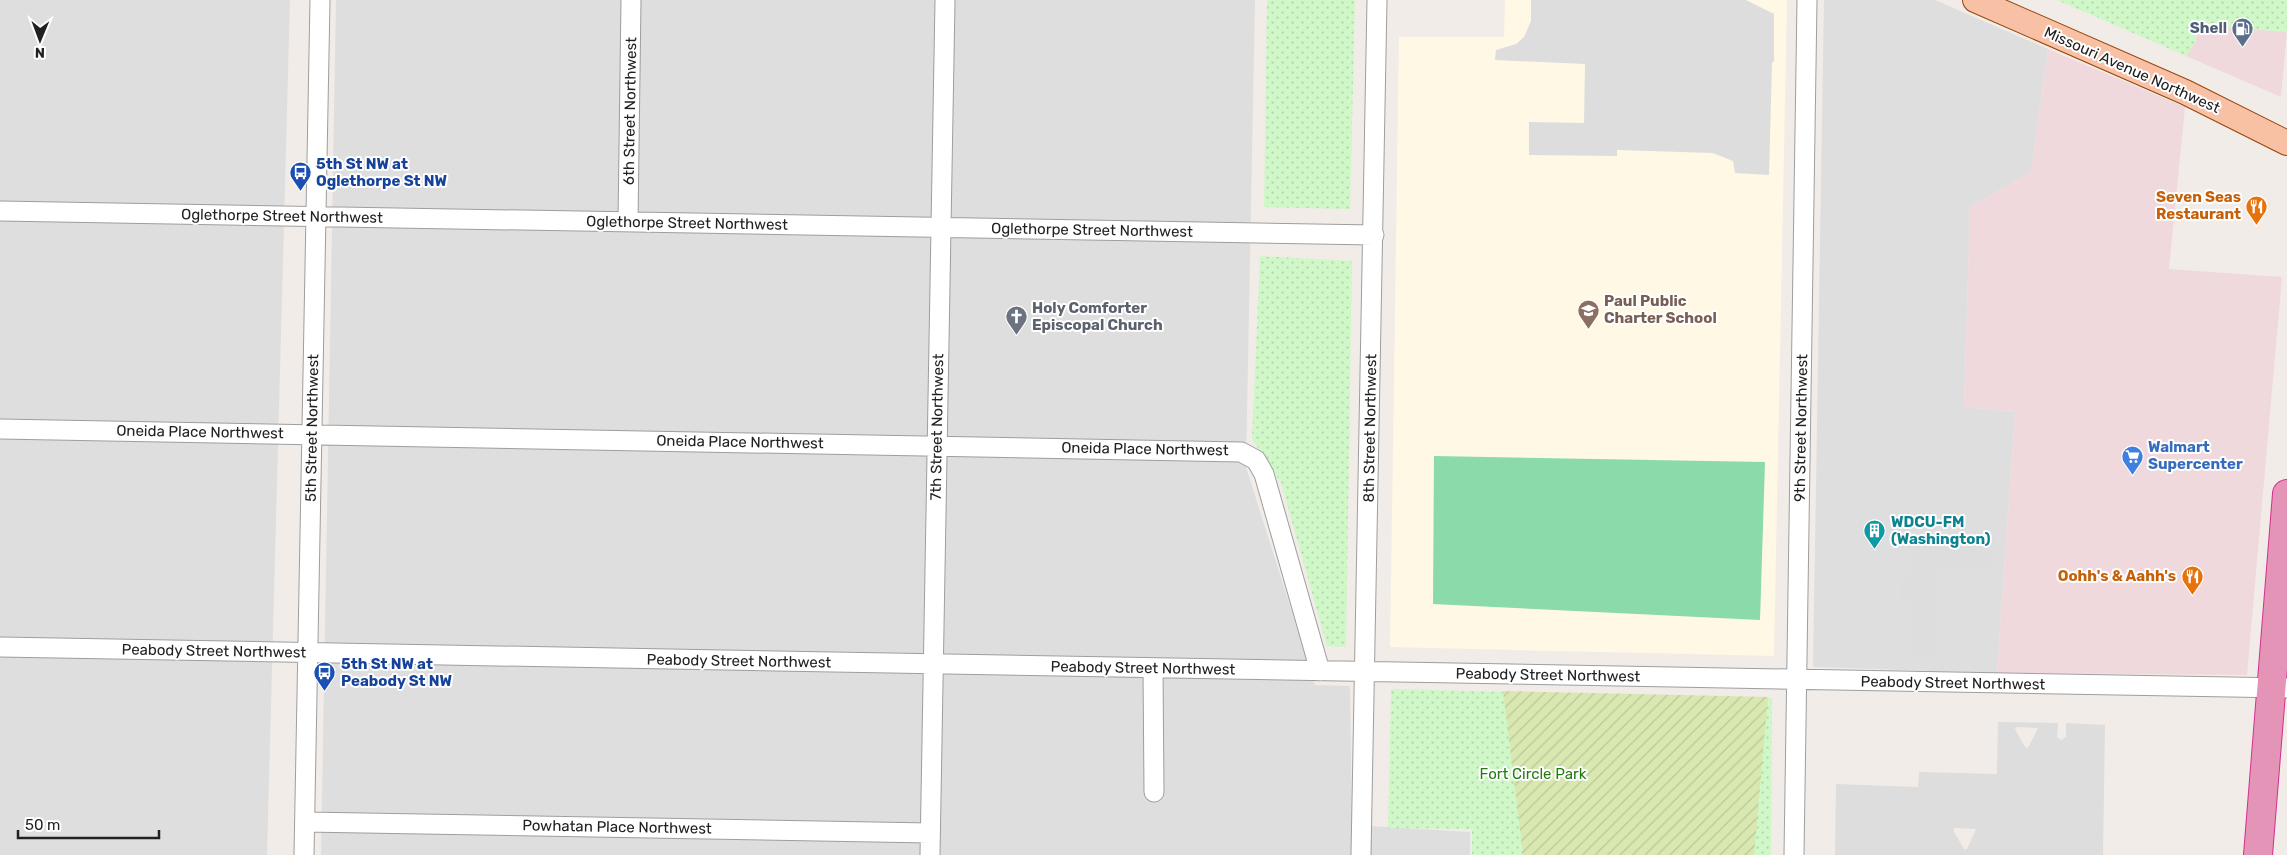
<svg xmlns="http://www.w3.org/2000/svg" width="2287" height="855" viewBox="0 0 2287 855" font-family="Rubik,sans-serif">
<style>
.residential{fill:#dfdede}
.commercial{fill:#f0d9dd}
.education{fill:#fef8e4}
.park{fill:url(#park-dots)}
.garden{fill:url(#garden-furrows)}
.pitch{fill:#8adba9}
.parking{fill:#ddd;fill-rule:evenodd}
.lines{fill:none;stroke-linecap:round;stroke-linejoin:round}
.minor-casing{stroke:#9e9e9e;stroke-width:21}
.major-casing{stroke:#974507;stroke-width:26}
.highway-casing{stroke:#d3308f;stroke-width:30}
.minor{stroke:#fff;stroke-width:19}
.major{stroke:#f8c1a6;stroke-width:24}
.highway{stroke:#e494b6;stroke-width:28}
.labels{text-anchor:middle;stroke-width:4;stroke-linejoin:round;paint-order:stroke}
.service-label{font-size:15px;font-weight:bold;fill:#4e5e75;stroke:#fff;text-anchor:end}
.street-label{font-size:15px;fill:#212121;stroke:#fff}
.transit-label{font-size:15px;font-weight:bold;fill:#164399;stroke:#fff;text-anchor:start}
.food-label{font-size:15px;font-weight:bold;fill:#c56008;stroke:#fff;text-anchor:end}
.education-label{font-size:15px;font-weight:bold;fill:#785e54;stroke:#fff;text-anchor:start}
.worship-label{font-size:15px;font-weight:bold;fill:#5b616d;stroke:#fff;text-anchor:start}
.shop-label{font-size:15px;font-weight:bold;fill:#366cbe;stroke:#fff;text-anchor:start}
.culture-label{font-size:15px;font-weight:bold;fill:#0d838f;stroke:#fff;text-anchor:start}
.park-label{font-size:15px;fill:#227d11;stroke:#fff}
</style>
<defs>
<pattern id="park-dots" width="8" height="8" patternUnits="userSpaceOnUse" patternTransform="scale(1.25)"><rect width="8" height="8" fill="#d0f7c8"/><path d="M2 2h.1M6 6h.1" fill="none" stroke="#b2d3ac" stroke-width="1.8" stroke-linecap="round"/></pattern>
<pattern id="garden-furrows" width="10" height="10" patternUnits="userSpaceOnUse" patternTransform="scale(1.25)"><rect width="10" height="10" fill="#d9e8b1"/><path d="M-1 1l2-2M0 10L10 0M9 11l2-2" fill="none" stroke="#bac798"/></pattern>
</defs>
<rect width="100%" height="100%" fill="#f1ece8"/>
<!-- residential -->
<path class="residential" d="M 0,0 L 290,0 L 267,855 L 0,855 Z
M 336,0 L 1255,0 L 1246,467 L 1315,685 L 1350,686 L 1352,825 L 1470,832 L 1470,855 L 321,855 Z
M 1824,0 L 1935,0 L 2048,49 L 2031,172 L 1970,207 L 1964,407 L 2015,412 L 1997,673 L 1813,667 Z"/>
<!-- commercial -->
<path class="commercial" d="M 2198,25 L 2287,32 L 2281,97 L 2186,56 L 2196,41 Z
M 2048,49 L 2185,107 L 2169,269 L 2282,277 L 2247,675 L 1997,673 L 2015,412 L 1964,407 L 1970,207 L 2031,172 Z"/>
<!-- education -->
<path class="education" d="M 1505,0 L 1787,0 L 1774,656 L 1390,647 L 1399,37 L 1504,37 Z"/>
<!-- park -->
<path class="park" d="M 1267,0 L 1355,0 L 1350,209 L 1264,207 Z
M 2057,0 L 2287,0 L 2287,32 L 2197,25 L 2196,41 L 2186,56 Z
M 1260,256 L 1352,261 L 1346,647 L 1327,646 L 1281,483 L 1252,439 Z
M 1391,689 L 1772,698 L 1771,855 L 1472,855 L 1472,829 L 1388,828 Z"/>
<!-- garden -->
<path class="garden" d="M 1503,691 L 1768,697 L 1754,855 L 1523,855 Z"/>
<!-- pitch -->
<path class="pitch" d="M 1434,456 L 1765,462 L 1760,620 L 1433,604 Z"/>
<!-- parking -->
<path class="parking" d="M 1531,0 L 1746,0 L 1774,14 L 1774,61 L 1772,63 L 1769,175 L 1735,173 L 1733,161 L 1713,153 L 1617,150 L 1617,156 L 1529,155 L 1529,122 L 1584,123 L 1585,64 L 1495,60 L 1496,50 L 1516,44 L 1524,37 L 1531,21 Z
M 1914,534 L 1995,535 L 1992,569 L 1941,568 L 1936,571 L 1934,658 L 1912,657 L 1913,605 L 1909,601 L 1900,601 L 1900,579 L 1909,579 L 1913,576 Z
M 1998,722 L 2058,723 L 2057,737 L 2061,740 L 2066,737 L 2066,723 L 2105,725 L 2103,855 L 1835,855 L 1836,784 L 1918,787 L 1919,772 L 1997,774 ZM 2016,727 L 2038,728 L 2028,748 L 2025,747 L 2015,729 ZM 1955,828 L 1976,829 L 1967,849 L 1964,849 L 1953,830 Z"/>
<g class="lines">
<defs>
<path id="minor" d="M 0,211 L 1374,235
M 628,222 L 631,0
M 0,429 L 1241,452 L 1256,460 L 1264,474 L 1320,671
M 0,647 L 2287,688
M 1153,668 L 1154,792
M 305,822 L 930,833
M 304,855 L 320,0
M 930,855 L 945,0
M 1361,855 L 1377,0
M 1794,855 L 1807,0"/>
<path id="major" d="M 1975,0 L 2185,92 L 2287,143"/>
<path id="highway" d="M 2258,855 L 2287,494"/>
</defs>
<!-- minor casing -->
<use href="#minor" class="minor-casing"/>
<!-- major casing -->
<use href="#major" class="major-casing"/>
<!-- highway casing -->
<use href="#highway" class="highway-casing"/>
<!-- minor -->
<use href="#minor" class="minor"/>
<!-- major -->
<use href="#major" class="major"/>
<!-- highway -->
<use href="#highway" class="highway"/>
</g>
<!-- icons -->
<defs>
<symbol id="fuel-pin" viewBox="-11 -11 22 30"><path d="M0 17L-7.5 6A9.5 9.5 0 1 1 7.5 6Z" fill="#5c6f8a" stroke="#fff"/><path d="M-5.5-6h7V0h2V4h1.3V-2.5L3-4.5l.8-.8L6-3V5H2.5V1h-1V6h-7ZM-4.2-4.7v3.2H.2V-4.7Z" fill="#fff"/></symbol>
<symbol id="bus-pin" viewBox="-11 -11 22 30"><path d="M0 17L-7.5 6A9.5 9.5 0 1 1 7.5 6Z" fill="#1a4fb4" stroke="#fff"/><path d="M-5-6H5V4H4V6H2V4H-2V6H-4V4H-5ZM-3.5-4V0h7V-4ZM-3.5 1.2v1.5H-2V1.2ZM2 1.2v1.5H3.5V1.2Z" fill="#fff"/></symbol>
<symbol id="restaurant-pin" viewBox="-11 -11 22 30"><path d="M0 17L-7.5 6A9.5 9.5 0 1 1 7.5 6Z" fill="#e8710a" stroke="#fff"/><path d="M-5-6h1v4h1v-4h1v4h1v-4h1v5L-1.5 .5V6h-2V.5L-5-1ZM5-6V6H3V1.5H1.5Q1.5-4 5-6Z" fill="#fff"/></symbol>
<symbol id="school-pin" viewBox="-11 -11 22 30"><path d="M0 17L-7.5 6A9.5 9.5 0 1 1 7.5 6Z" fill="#8d6e63" stroke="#fff"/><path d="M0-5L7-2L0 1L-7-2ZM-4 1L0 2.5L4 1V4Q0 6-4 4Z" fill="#fff"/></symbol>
<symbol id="church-pin" viewBox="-11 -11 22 30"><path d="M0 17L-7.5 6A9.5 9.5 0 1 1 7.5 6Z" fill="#6b7280" stroke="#fff"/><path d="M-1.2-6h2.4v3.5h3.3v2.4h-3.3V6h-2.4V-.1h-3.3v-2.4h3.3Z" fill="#fff"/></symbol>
<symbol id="supermarket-pin" viewBox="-11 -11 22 30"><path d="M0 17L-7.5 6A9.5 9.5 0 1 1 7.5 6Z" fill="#3f7fe0" stroke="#fff"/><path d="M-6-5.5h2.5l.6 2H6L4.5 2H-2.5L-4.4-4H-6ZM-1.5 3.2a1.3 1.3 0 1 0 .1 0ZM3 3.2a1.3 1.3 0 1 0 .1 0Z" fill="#fff"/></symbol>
<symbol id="building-pin" viewBox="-11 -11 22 30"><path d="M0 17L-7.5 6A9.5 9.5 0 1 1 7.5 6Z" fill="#0f9aa8" stroke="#fff"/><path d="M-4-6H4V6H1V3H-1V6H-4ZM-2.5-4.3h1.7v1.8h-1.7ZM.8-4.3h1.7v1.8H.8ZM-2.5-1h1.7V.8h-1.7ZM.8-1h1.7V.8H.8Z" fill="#fff"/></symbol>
</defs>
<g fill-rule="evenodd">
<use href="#fuel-pin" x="2230" y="16" width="25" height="34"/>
<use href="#bus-pin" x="288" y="160" width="25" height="34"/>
<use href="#restaurant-pin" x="2244" y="194" width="25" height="34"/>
<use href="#school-pin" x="1576" y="298" width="25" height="34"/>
<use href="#church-pin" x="1004" y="304" width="25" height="34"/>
<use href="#supermarket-pin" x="2120" y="444" width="25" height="34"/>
<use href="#building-pin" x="1862" y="518" width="25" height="34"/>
<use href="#restaurant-pin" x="2180" y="564" width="25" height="34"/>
<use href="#bus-pin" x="312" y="660" width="25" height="34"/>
</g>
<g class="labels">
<!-- service labels -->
<g class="service-label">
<text x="2227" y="33">Shell</text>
</g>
<!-- street labels -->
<g class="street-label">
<text transform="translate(2132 70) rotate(24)" y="5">Missouri Avenue Northwest</text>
<text transform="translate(630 111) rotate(-89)" y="5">6th Street Northwest</text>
<text transform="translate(282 216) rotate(1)" y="5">Oglethorpe Street Northwest</text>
<text transform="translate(687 223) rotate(1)" y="5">Oglethorpe Street Northwest</text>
<text transform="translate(1092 230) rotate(1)" y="5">Oglethorpe Street Northwest</text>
<text transform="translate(937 427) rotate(-89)" y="5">7th Street Northwest</text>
<text transform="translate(312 428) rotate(-89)" y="5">5th Street Northwest</text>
<text transform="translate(1370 428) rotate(-89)" y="5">8th Street Northwest</text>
<text transform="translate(1801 428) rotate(-89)" y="5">9th Street Northwest</text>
<text transform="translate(200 432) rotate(1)" y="5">Oneida Place Northwest</text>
<text transform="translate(740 442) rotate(1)" y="5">Oneida Place Northwest</text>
<text transform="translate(1145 449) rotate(1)" y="5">Oneida Place Northwest</text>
<text transform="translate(214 651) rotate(1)" y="5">Peabody Street Northwest</text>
<text transform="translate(739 661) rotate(1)" y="5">Peabody Street Northwest</text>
<text transform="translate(1143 668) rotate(1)" y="5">Peabody Street Northwest</text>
<text transform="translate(1548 675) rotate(1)" y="5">Peabody Street Northwest</text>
<text transform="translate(1953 683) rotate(1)" y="5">Peabody Street Northwest</text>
<text transform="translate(617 827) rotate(1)" y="5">Powhatan Place Northwest</text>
</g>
<!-- transit labels -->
<g class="transit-label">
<text x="316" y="169">5th St NW at<tspan x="316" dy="17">Oglethorpe St NW</tspan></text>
<text x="341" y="669">5th St NW at<tspan x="341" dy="17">Peabody St NW</tspan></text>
</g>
<!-- food labels -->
<g class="food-label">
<text x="2241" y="202">Seven Seas<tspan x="2241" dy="17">Restaurant</tspan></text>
<text x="2176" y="581">Oohh's &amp; Aahh's</text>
</g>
<!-- education labels -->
<g class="education-label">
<text x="1604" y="306">Paul Public<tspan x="1604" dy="17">Charter School</tspan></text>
</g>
<!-- worship labels -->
<g class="worship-label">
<text x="1032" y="313">Holy Comforter<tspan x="1032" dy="17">Episcopal Church</tspan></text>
</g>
<!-- shop labels -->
<g class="shop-label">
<text x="2148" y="452">Walmart<tspan x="2148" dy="17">Supercenter</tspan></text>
</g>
<!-- culture labels -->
<g class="culture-label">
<text x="1891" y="527">WDCU-FM<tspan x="1891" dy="17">(Washington)</tspan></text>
</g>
<!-- park labels -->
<g class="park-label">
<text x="1533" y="779">Fort Circle Park</text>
</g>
</g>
<!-- north arrow -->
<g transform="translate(40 40) rotate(181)" stroke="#ffffff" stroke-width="4" paint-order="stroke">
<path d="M0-4L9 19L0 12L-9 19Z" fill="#212121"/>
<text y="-8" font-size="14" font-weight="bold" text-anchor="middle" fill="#212121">N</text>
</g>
<!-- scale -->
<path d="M18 830v8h141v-8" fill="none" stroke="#212121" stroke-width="2.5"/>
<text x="25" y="830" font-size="15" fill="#212121" stroke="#ffffff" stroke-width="4" paint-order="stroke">50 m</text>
</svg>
